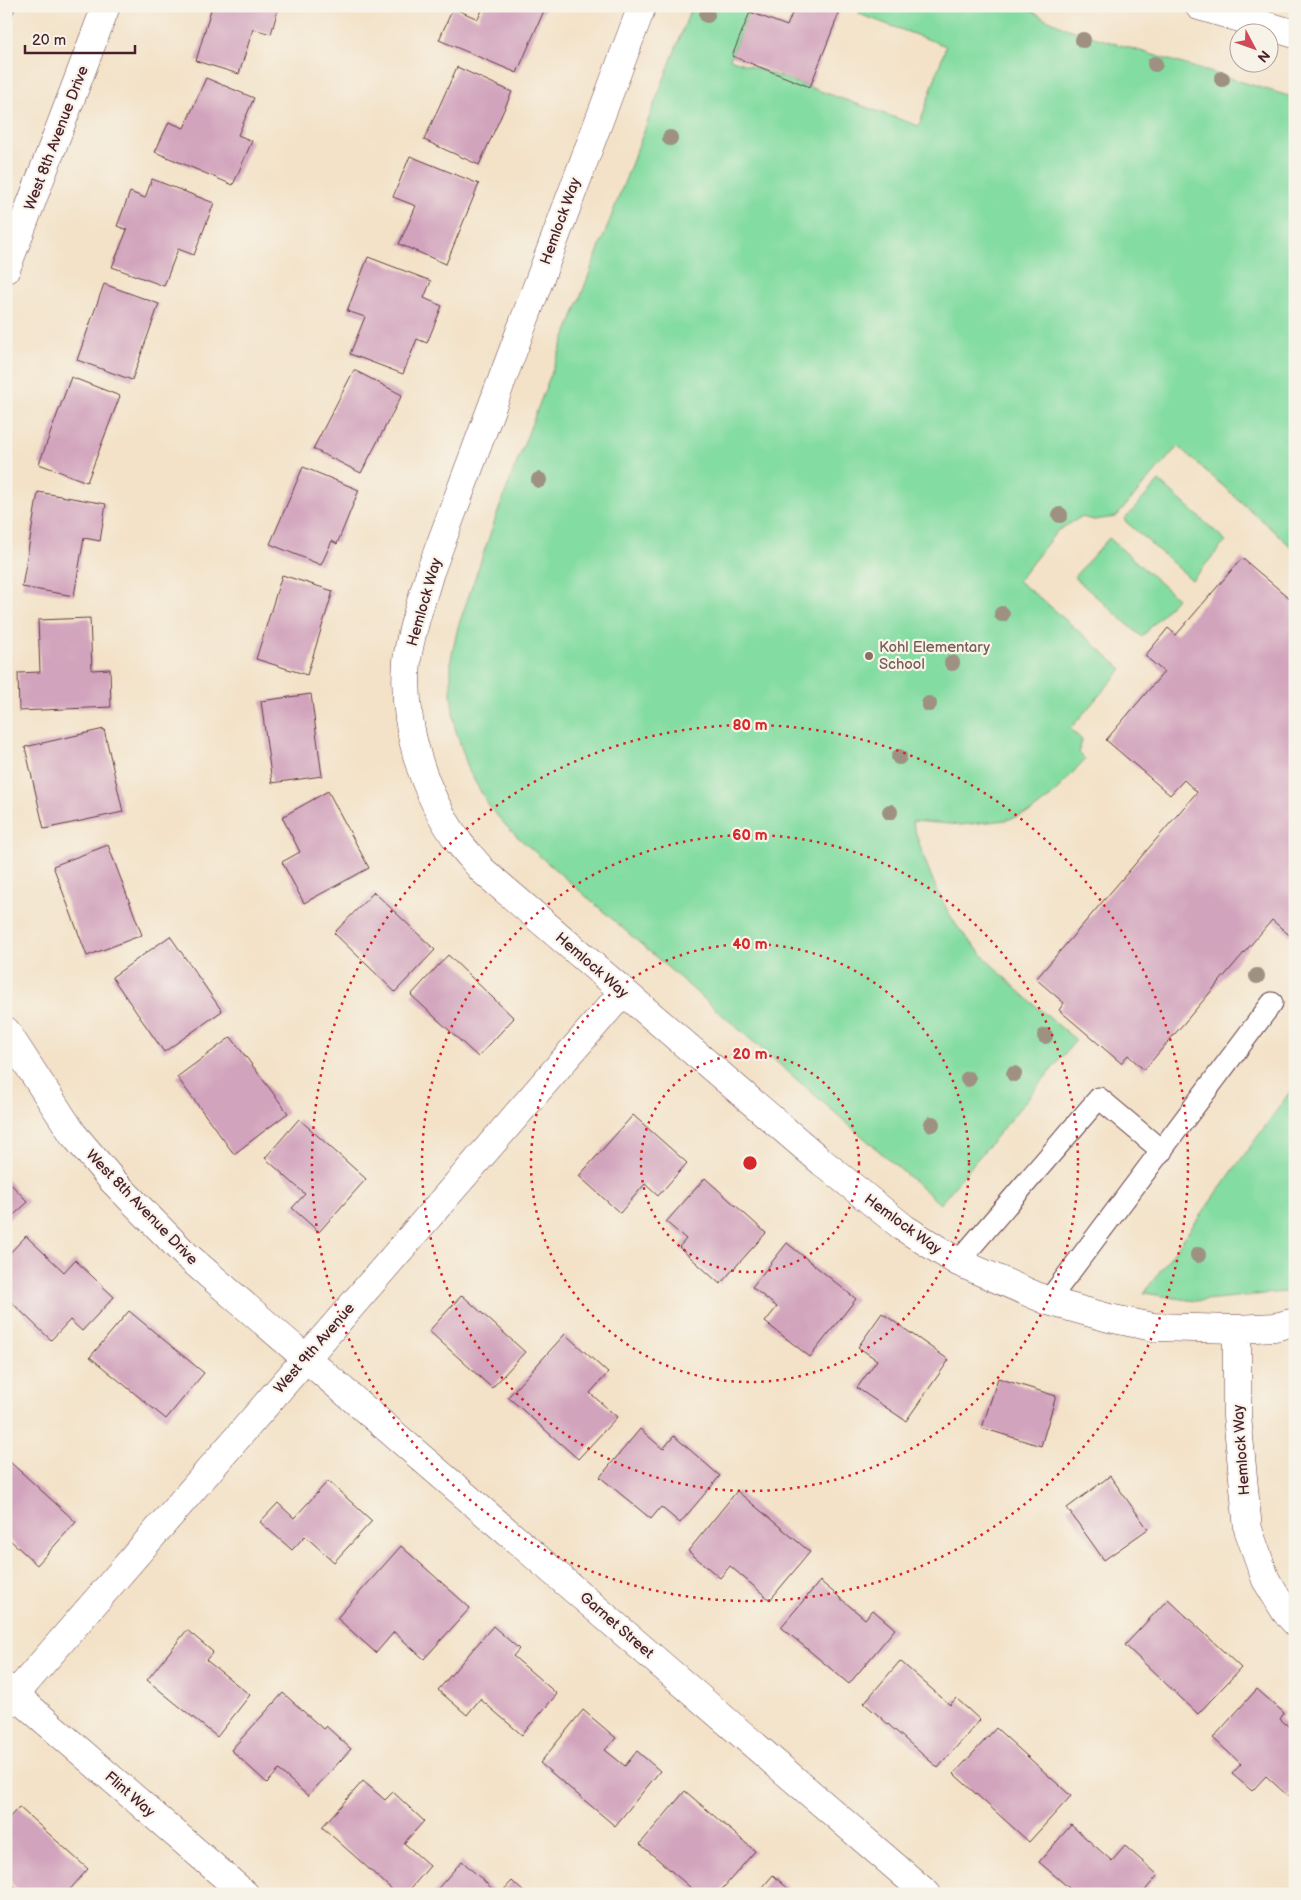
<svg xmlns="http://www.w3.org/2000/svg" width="1301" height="1900" viewBox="0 0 1301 1900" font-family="'Balsamiq Sans',sans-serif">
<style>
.green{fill:#83dca1;stroke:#667e66}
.building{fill:#d1a3bc}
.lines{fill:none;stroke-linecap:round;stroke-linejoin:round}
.service-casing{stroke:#633c43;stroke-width:23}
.minor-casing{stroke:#633c43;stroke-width:29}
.service{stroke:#fff;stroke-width:21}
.minor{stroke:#fff;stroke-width:28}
.tree{fill:#9e9182}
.ring{fill:none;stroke:#d62828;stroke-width:2.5;stroke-dasharray:2.5 5}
.education-dot{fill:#8d6e63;stroke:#f7f3e8;stroke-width:2}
.labels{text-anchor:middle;stroke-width:4.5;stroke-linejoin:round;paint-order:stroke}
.street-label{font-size:15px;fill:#4a1f2b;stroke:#f7f3e8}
.education-label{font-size:15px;fill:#785e54;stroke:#f7f3e8;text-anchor:start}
.centre{fill:#d62828;stroke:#f7f3e8;stroke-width:2.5}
.ring-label{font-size:15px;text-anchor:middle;font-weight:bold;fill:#d62828;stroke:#f7f3e8;stroke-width:4.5;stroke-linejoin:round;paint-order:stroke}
</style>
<rect width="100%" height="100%" fill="#f7f3e8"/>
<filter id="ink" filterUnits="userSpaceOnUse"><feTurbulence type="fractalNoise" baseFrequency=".02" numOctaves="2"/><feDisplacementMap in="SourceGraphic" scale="10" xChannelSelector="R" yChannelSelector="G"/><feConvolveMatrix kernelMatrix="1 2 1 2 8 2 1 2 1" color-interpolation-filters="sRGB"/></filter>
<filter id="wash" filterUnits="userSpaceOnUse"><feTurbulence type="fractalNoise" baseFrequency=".0096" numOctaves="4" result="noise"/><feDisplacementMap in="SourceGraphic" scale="20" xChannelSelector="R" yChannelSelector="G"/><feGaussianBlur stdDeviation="1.12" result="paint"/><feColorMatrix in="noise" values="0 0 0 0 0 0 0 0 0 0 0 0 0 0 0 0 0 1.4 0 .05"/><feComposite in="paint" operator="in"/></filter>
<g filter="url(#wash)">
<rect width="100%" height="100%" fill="#f3e2c8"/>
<!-- green -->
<path class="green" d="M 692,6 L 751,6 L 730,59 L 919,126 L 946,46 L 859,14 L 862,6 L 1024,6 L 1042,17 L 1071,30 L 1295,98 L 1295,550 L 1178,446 L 1116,517 L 1094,520 L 1081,517 L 1057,531 L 1018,581 L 1044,601 L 1122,669 L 1070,729 L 1082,740 L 1079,753 L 1085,759 L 1052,796 L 1031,812 L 1006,820 L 961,825 L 912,821 C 923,857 936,895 957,926 C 963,934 971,942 977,949 C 1008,983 1041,1011 1076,1040 L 940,1204 L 512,832 L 490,808 L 469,771 L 455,728 L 451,694 L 451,659 L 458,627 L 496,517 Z
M 1159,481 L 1226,541 L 1192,580 L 1124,520 Z
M 1109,538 L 1177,598 L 1142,637 L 1074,577 Z
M 1295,1085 L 1295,1291 L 1195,1301 L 1144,1293 Z"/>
<g id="blocks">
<!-- building -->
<path class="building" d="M 6,6 L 16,6 L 12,15 L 6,13 Z
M 212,6 L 279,6 L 271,34 L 253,29 L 239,74 L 196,61 Z
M 484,6 L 546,6 L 517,73 L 439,40 L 453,8 L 478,19 Z
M 795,6 L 837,6 L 841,8 L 810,87 L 732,56 L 750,12 L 787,26 Z
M 457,67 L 512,92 L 479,165 L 424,140 Z
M 206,78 L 254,98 L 238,135 L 252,141 L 233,185 L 155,152 L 169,122 L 184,128 Z
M 410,156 L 479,184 L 446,264 L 399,244 L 416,206 L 393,197 Z
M 152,179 L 214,203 L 194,255 L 178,249 L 164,286 L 112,267 L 127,230 L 117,226 L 130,192 L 145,198 Z
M 368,257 L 431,281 L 424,298 L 442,306 L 427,343 L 417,339 L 403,374 L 350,354 L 365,317 L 347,311 Z
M 104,284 L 159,304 L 132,380 L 77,360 Z
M 354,370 L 402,395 L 361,473 L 313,449 Z
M 71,377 L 120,396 L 87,482 L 39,464 Z
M 303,467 L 359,490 L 337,544 L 332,541 L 321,565 L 270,544 Z
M 38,492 L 106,504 L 100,541 L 84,538 L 74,596 L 22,587 Z
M 1242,558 L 1295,603 L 1295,940 L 1272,920 L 1144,1070 L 1128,1055 L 1121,1063 L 1059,1010 L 1064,1003 L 1036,979 L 1197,792 L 1184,780 L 1170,795 L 1106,740 L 1164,672 L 1145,656 L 1168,628 L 1176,635 Z
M 282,575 L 333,591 L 307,675 L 256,659 Z
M 90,618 L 92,670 L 110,669 L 111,707 L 19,711 L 18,673 L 40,672 L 38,620 Z
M 311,694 L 322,776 L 272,783 L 261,701 Z
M 104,729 L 123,812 L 44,829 L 25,747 Z
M 328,791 L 369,868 L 304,903 L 282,862 L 300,852 L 282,817 Z
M 108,845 L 142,935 L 87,956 L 53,866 Z
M 374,892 L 435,950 L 395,992 L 334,933 Z
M 170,936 L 222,1011 L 164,1052 L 112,977 Z
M 448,955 L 514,1018 L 478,1057 L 411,995 Z
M 231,1037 L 288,1113 L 234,1154 L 177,1077 Z
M 633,1115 L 687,1163 L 658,1196 L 645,1184 L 620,1213 L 579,1176 Z
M 299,1119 L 366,1179 L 319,1232 L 292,1208 L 305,1194 L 265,1158 Z
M 705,1178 L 766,1233 L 720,1284 L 679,1247 L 686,1239 L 666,1222 Z
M 6,1179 L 28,1202 L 6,1222 Z
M 26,1236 L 64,1272 L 75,1260 L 114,1297 L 82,1331 L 70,1320 L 51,1340 L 6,1297 L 6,1257 Z
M 787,1243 L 856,1299 L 810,1357 L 765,1322 L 777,1307 L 752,1287 Z
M 462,1295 L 525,1352 L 492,1388 L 429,1331 Z
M 129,1311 L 204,1373 L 166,1419 L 90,1357 Z
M 882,1313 L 949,1360 L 906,1421 L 857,1388 L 877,1360 L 858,1347 Z
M 565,1334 L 608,1373 L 590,1393 L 617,1417 L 578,1459 L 508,1397 Z
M 998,1378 L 1056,1396 L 1041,1446 L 982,1428 Z
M 640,1429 L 663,1449 L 674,1436 L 720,1476 L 680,1523 L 661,1507 L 651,1519 L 600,1477 Z
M 9,1461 L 76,1522 L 37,1565 L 9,1539 L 6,1542 L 6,1464 Z
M 1110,1476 L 1148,1529 L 1104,1560 L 1067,1508 Z
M 328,1481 L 372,1521 L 334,1562 L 305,1536 L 292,1550 L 260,1522 L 278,1503 L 294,1518 Z
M 737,1491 L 810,1552 L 770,1600 L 730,1566 L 720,1578 L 688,1551 Z
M 401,1546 L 470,1608 L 424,1659 L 394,1632 L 376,1653 L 337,1618 Z
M 820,1581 L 865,1619 L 873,1610 L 895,1629 L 849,1684 L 781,1627 Z
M 1168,1599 L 1241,1668 L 1198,1714 L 1125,1645 Z
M 493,1626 L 519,1649 L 513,1656 L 557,1694 L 522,1735 L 480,1699 L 467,1715 L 438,1690 Z
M 187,1630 L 213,1652 L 206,1660 L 250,1695 L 217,1737 L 147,1680 Z
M 900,1661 L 950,1705 L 956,1698 L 980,1720 L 938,1768 L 864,1703 Z
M 1257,1689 L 1284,1713 L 1280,1719 L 1295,1732 L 1295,1789 L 1288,1796 L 1266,1776 L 1252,1791 L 1232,1774 L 1241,1764 L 1213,1738 Z
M 283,1693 L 323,1729 L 326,1726 L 351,1749 L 308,1796 L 279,1770 L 267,1783 L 231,1750 Z
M 583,1710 L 616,1738 L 605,1750 L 625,1766 L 637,1751 L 660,1771 L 615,1826 L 540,1763 Z
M 996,1728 L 1071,1796 L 1029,1842 L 954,1774 Z
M 363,1781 L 385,1800 L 393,1792 L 424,1821 L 404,1843 L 430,1866 L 406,1894 L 397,1894 L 322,1827 Z
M 685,1791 L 755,1851 L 718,1894 L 698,1894 L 640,1844 Z
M 19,1807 L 88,1869 L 66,1894 L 23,1894 L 8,1880 L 6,1881 L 6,1821 Z
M 1071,1825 L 1112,1861 L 1125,1846 L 1158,1875 L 1142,1894 L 1076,1894 L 1039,1862 Z
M 462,1861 L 498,1894 L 433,1894 Z
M 773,1875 L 794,1894 L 757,1894 Z
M 512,1881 L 526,1894 L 500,1894 Z
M 103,1889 L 109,1894 L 99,1894 Z"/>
</g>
</g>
<g filter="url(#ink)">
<use href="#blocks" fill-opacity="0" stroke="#633c43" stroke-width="1"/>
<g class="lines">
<defs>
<path id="service" d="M 958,1262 L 1099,1098 L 1162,1151
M 1048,1301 L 1272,1003"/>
<path id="minor" d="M 642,6 L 430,572 C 422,600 410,632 407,661 C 402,725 422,792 460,844 C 467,853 475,861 482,870 L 822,1162 L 904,1228 L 958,1262 L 1048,1301 L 1109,1318 L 1153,1327 L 1237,1329 L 1275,1327 L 1295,1322
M 1199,6 L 1295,34
M 6,269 L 106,6
M 6,1031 L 73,1134 L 113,1181 L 185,1254 L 927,1894
M 1237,1329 L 1237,1416 L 1248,1529 L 1266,1580 L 1285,1611 L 1295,1622
M 6,1687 L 245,1894
M 6,1705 L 623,992"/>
</defs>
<!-- service casing -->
<use href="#service" class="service-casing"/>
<!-- minor casing -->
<use href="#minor" class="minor-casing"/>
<!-- service -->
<use href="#service" class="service"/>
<!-- minor -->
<use href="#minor" class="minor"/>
</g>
<!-- trees -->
<g class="tree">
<circle cx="707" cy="15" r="8"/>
<circle cx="1083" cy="40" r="8"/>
<circle cx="1155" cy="64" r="8"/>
<circle cx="1222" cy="79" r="8"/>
<circle cx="670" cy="138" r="8"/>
<circle cx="539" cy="480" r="8"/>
<circle cx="1060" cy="515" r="8"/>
<circle cx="1002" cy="614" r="8"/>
<circle cx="952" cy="663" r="8"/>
<circle cx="929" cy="704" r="8"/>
<circle cx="899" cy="757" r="8"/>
<circle cx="890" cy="812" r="8"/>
<circle cx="1257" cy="976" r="8"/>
<circle cx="1045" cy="1036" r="8"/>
<circle cx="1014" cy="1074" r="8"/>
<circle cx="968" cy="1079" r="8"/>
<circle cx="932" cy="1124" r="8"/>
<circle cx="1198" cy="1255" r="8"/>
</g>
</g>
<!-- distance rings -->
<g class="ring">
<circle cx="750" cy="1163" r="109"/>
<circle cx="750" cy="1163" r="219"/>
<circle cx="750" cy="1163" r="328"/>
<circle cx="750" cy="1163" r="438"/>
</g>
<!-- markers -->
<circle class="education-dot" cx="869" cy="656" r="5"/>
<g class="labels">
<!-- street labels -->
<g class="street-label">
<text transform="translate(56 138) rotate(-69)" y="5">West 8th Avenue Drive</text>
<text transform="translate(560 221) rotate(-70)" y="5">Hemlock Way</text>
<text transform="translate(424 602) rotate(-74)" y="5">Hemlock Way</text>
<text transform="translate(592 965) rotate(41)" y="5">Hemlock Way</text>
<text transform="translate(142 1207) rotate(46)" y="5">West 8th Avenue Drive</text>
<text transform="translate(903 1224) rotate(36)" y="5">Hemlock Way</text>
<text transform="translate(314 1348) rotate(-49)" y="5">West 9th Avenue</text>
<text transform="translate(1241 1450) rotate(-94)" y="5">Hemlock Way</text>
<text transform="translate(617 1625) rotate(41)" y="5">Garnet Street</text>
<text transform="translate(130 1794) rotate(41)" y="5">Flint Way</text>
</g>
<!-- education labels -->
<g class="education-label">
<text x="879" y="652">Kohl Elementary<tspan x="879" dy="17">School</tspan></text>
</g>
</g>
<circle cx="750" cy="1163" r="8" class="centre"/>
<g class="ring-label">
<text x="750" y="730">80 m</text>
<text x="750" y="840">60 m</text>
<text x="750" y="949">40 m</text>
<text x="750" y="1059">20 m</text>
</g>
<!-- margin -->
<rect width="1301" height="1900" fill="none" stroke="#f7f3e8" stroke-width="25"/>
<!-- north arrow -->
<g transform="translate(1254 48) rotate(131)"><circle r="24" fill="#f7f3e8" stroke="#b29e9c"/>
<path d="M0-4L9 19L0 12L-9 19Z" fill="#d1495b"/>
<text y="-8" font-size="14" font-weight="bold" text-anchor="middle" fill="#4a1f2b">N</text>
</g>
<!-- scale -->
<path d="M25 45v8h110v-8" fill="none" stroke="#4a1f2b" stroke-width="2.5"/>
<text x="32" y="45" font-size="15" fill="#4a1f2b" stroke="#f7f3e8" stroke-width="4" paint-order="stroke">20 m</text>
</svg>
